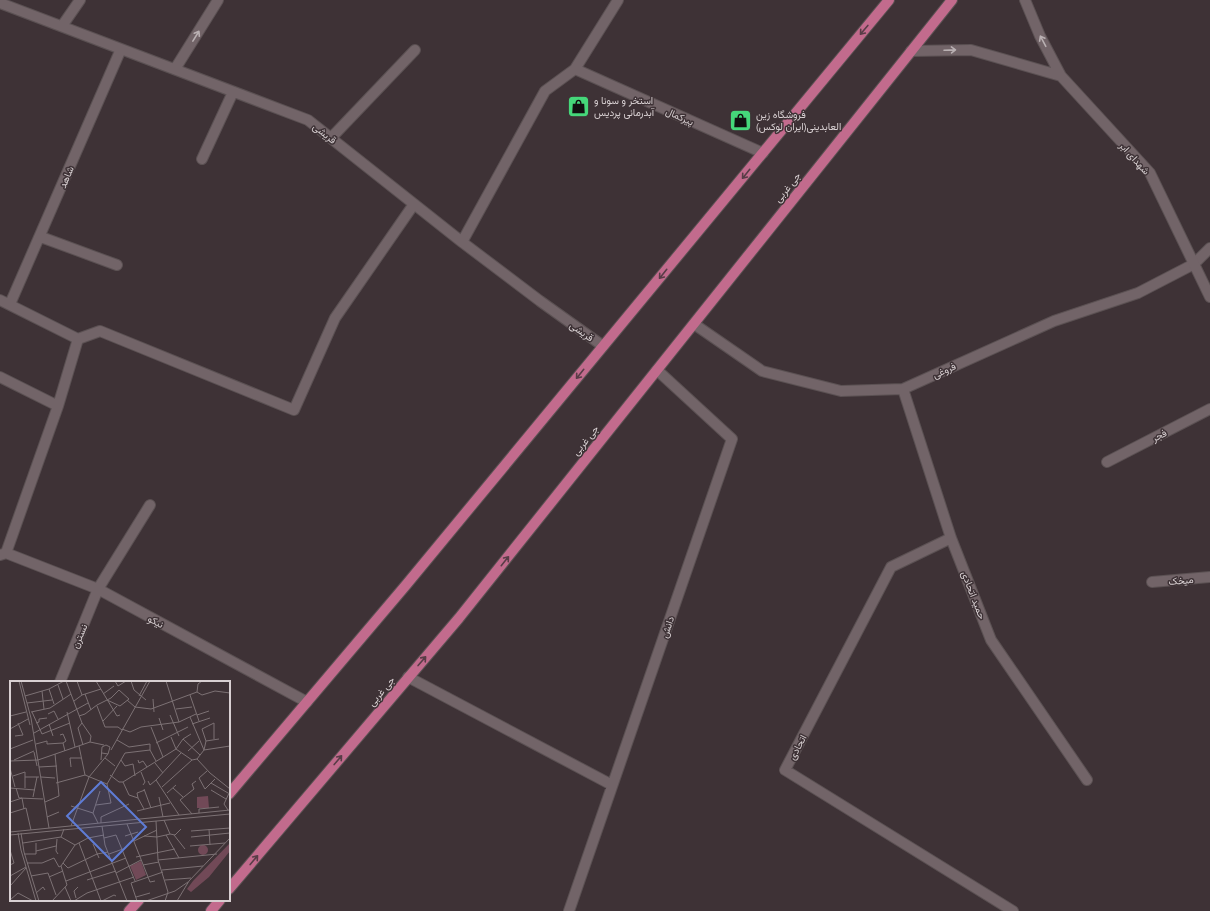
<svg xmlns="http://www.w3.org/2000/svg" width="1210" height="911" viewBox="0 0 1210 911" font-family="'PT Sans',Vazirmatn,sans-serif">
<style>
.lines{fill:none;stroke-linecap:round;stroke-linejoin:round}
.street-casing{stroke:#5b5153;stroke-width:12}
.secondary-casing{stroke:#5b5153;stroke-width:12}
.primary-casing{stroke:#5b5153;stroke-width:12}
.street{stroke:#726468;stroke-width:10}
.secondary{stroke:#726468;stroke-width:10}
.primary{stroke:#c26b8d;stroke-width:10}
.oneway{stroke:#583d47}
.oneway2{stroke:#b9b0b2}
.labels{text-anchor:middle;stroke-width:3;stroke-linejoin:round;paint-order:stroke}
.poi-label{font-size:10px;fill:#d8d0d2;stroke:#3e3236;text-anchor:start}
.street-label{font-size:10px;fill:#d8d0d2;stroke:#3e3236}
.inset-road{fill:none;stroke:#7c7174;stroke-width:1}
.view{fill:#5e7cd6;fill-opacity:0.15;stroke:#5e7cd6;stroke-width:2}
.inset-edge{fill:none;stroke:#d8d0d2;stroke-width:2}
</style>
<rect width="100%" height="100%" fill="#3e3236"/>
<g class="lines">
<defs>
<path id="street" d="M 0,3 L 308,120 L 462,242 L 540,301 L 603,346
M 62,26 L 80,0
M 175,69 L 218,0
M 575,69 L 763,153
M 331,138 L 415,50
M 202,159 L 233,92
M 41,237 L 117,265
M 462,242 L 545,91 L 575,69 L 618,0
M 0,300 L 78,339 L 100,331 L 294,410 L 335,318 L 414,204
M 10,304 L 121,49
M 694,324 L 762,371 L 841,391 L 903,389 L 1054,321 L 1138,293 L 1194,264 L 1210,248
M 0,377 L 58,406
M 903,389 L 951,538 L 991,640 L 1087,780
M 1107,462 L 1210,409
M 951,538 L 891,567 L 785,770 L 1013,911
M 6,553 L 58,406 L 78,339
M 0,555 L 6,553 L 98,589 L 307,702
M 1152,582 L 1210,577
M 408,677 L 612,785
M 60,682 L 98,589 L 150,505
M 569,911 L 732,439 L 657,370"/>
<path id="secondary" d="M 1025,0 L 1040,36 L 1061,76 L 1150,173 L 1210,297
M 911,51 L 971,50 L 1061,76"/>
<path id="primary" d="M 229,794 L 406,585 L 889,0
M 229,889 L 459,618 L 952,0
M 129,911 L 139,900
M 211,911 L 220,900"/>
</defs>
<!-- street casing -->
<use href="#street" class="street-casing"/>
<!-- secondary casing -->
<use href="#secondary" class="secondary-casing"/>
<!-- primary casing -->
<use href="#primary" class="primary-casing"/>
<!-- street -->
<use href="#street" class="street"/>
<!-- secondary -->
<use href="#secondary" class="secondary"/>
<!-- primary -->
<use href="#primary" class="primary"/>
</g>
<!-- one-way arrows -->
<defs><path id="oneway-shaft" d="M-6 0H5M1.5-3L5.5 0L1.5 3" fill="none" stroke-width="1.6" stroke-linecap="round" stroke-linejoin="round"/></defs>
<g class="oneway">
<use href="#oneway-shaft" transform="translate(864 30) rotate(130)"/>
<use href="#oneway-shaft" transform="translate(746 174) rotate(129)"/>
<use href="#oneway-shaft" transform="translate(663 274) rotate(129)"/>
<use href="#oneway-shaft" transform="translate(580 374) rotate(129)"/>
<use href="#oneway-shaft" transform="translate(505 561) rotate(-51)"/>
<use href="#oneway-shaft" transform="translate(422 661) rotate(-49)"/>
<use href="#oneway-shaft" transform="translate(338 760) rotate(-50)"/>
<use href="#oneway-shaft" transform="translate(254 860) rotate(-50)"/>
</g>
<g class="oneway2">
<use href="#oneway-shaft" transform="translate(196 36) rotate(-58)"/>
<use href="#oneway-shaft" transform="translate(1043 41) rotate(-118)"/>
<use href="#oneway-shaft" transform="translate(950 50) rotate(-2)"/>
</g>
<!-- icons -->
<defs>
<symbol id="shop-square" viewBox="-11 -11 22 22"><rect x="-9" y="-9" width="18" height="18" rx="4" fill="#45d77a" stroke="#3e3236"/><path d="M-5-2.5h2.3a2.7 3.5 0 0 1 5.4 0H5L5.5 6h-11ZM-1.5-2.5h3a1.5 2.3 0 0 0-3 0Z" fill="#111"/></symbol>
</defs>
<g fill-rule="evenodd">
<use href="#shop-square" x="566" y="94" width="25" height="25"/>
<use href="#shop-square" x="728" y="108" width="25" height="25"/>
</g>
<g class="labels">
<!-- poi labels -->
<g class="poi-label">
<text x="594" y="104">استخر و سونا و<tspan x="594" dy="12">آبدرمانی پردیس</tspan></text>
<text x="756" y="118">فروشگاه زین<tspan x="756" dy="12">العابدینی(ایران لوکس)</tspan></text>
</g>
<!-- street labels -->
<g class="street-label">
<text transform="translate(680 116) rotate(24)" y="4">پیرکمال</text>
<text transform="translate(325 133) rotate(38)" y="4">قریشی</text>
<text transform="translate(1135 158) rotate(48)" y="4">شهدای ابر</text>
<text transform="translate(66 177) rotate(-67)" y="4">شاهد</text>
<text transform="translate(787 187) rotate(-51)" y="4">جی غربی</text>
<text transform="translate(582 331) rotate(35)" y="4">قریشی</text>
<text transform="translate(944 370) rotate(-24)" y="4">فروغی</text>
<text transform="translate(1159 435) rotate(-27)" y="4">فجر</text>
<text transform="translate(585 440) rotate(-51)" y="4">جی غربی</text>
<text transform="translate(1181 580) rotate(-5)" y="4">میخک</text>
<text transform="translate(974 595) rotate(69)" y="4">حمید اتحادی</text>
<text transform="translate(156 621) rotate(28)" y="4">نیکو</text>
<text transform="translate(667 627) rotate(-71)" y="4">دانش</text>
<text transform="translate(79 636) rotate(-67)" y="4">نسترن</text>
<text transform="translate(381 691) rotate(-50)" y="4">جی غربی</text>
<text transform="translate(797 747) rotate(-62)" y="4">اتحادی</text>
</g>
</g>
<!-- overview -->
<g transform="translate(10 681)">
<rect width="220" height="220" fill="#3e3236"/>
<path d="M 198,115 L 199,127 L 187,127 L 187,116 ZM 220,162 L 220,170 L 199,196 L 181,211 L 177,208 L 183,200 ZM188 169a5 5 0 1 1 10 0a5 5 0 1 1-10 0ZM 131,180 L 136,194 L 126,199 L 120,185 Z" fill="#714957"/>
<path class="inset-road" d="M 9,0 L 20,44M 11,0 L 21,37 L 39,147M 56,0 L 72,42 L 68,47 L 73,64M 67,0 L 72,14M 86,0 L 107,35 L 110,34M 105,0 L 108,5 L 116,0M 121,0 L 124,9 L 136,19M 156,0 L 169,41M 48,4 L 53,18M 39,8 L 44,23M 32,10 L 34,28M 187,11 L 192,14 L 205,10 L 220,12M 187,11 L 188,3 L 192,0M 75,13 L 81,29M 93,13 L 104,5M 180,14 L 189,40M 15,15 L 39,8 L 54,0M 129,15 L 137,0M 143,18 L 144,31M 117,19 L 125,26 L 141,28 L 187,11M 64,20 L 72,14 L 91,8M 17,22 L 42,19M 87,25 L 95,46 L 108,46 L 112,49M 166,28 L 182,26M 21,31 L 40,27 L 61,13M 22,31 L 32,53 L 60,42M 57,31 L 65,66M 38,33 L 44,30 L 48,38M 160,34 L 169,55M 187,34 L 199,30M 0,35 L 16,31M 69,35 L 75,33 L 87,24 L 101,17 L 109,9 L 119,18 L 110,25 L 97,19M 180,36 L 194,69M 149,37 L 153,49M 93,40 L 107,25M 26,42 L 29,41 L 29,38 L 37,37M 72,42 L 81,55 L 80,61M 39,43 L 43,55M 182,43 L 200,37M 141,46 L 153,76M 0,48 L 18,38M 112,48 L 120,51 L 131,46 L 169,41 L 186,33M 24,52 L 78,22M 50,54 L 53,53 L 56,60 L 53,62M 5,55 L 13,54 L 8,42M 161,56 L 166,68 L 182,79 L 187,78 L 194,69 L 220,65M 173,58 L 190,74M 107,59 L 119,66 L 140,63 L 140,69 L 146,80M 196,60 L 192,48 L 204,42 L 204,58M 146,62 L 178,46M 26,63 L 37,60 L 37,63 L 53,62 L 55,70M 69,65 L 75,94 L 97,103M 0,68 L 23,59M 101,69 L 140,0M 194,69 L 196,60 L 209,58M 178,70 L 189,60M 24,71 L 27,85M 95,77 L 105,85M 187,78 L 200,92 L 220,108M 4,79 L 24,70M 91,79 L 92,66 L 96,64 L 100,66 L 98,73 L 92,72M 111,79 L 115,85 L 123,83 L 125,95M 128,79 L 129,82 L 133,80 L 137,86M 0,80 L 28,79 L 80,61 L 94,64M 145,82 L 153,92M 29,86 L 47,85M 61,86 L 60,77 L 71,77M 0,87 L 5,106M 197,90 L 189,97 L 195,108 L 205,98M 131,91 L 135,101 L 133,104M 100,94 L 109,101 L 113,101 L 119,114 L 128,117 L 134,128M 3,95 L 15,91 L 15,107M 15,96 L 29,96M 31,96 L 45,97M 146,99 L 169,134M 138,100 L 140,104 L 146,99 L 171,72M 113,101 L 166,68 L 173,58 L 181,53M 46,102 L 75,94M 201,102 L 218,112M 97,103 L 115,72 L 140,69M 152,106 L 182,79M 0,107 L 25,109M 6,107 L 9,117 L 33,118M 163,107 L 173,116M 134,108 L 141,127M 201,109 L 216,118M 157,112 L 166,104M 23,116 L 27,96M 149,116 L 153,136M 128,117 L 127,112 L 135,109M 0,121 L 12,117 L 14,128M 35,121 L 49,115 L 45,73M 86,124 L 101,122 L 97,103M 61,125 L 83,132 L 88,142M 218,129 L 214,123 L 220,110M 127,130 L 160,122M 0,132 L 16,127 L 21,149M 83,132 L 90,110M 189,132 L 189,128 L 209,126M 182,133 L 170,119 L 184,108 L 182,103 L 186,100M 37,136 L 49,131M 154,139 L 160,153 L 156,154 L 169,177M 146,140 L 148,179 L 158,211 L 155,220M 91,142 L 91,136 L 119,123M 117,143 L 140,201 L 145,200M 61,145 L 79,96 L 98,73M 92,145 L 95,164 L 117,220M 54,148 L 51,156 L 65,164M 199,148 L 200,164M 181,150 L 220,147M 0,151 L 220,129M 8,152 L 11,169 L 26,220M 11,152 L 14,171 L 29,220M 160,153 L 165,154 L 171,148M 0,154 L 220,133M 164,154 L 175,168M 115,155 L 128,151M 134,155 L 147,156 L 156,154M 181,156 L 220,152M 94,157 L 106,154 L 125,200M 47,158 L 46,170 L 48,173M 124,160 L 147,149M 13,162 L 51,156M 69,162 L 91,220M 83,163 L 89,177M 180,165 L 215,162M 0,169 L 4,182 L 0,184M 26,170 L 46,165M 14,173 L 26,173 L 26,162M 99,173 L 113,168M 126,176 L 165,168M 148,179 L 207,173M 17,182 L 32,182 L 44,177 L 49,186 L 51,185M 53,182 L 58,187 L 87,173 L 98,171M 133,184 L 149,181M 152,189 L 193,185M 106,192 L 131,179M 0,195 L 16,186M 21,195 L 38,192 L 46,214M 39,196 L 53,190M 77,199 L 106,190M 155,199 L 181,197M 56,200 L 116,177M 1,204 L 16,187M 55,206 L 61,220M 26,212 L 33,206 L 35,209M 126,216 L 140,212M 66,217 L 64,210 L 68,206M 0,219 L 8,212 L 23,220M 42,220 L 57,204 L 51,185 L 65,164 L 78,157 L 94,154M 64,220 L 77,212 L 124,196M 92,220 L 104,214 L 106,215M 127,220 L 121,202 L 153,191M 136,220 L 165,210 L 178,201M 167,220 L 179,200 L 220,157"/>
<path class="view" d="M 91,101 L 136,146 L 102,180 L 57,135 Z"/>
<rect width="220" height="220" class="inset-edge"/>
</g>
</svg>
